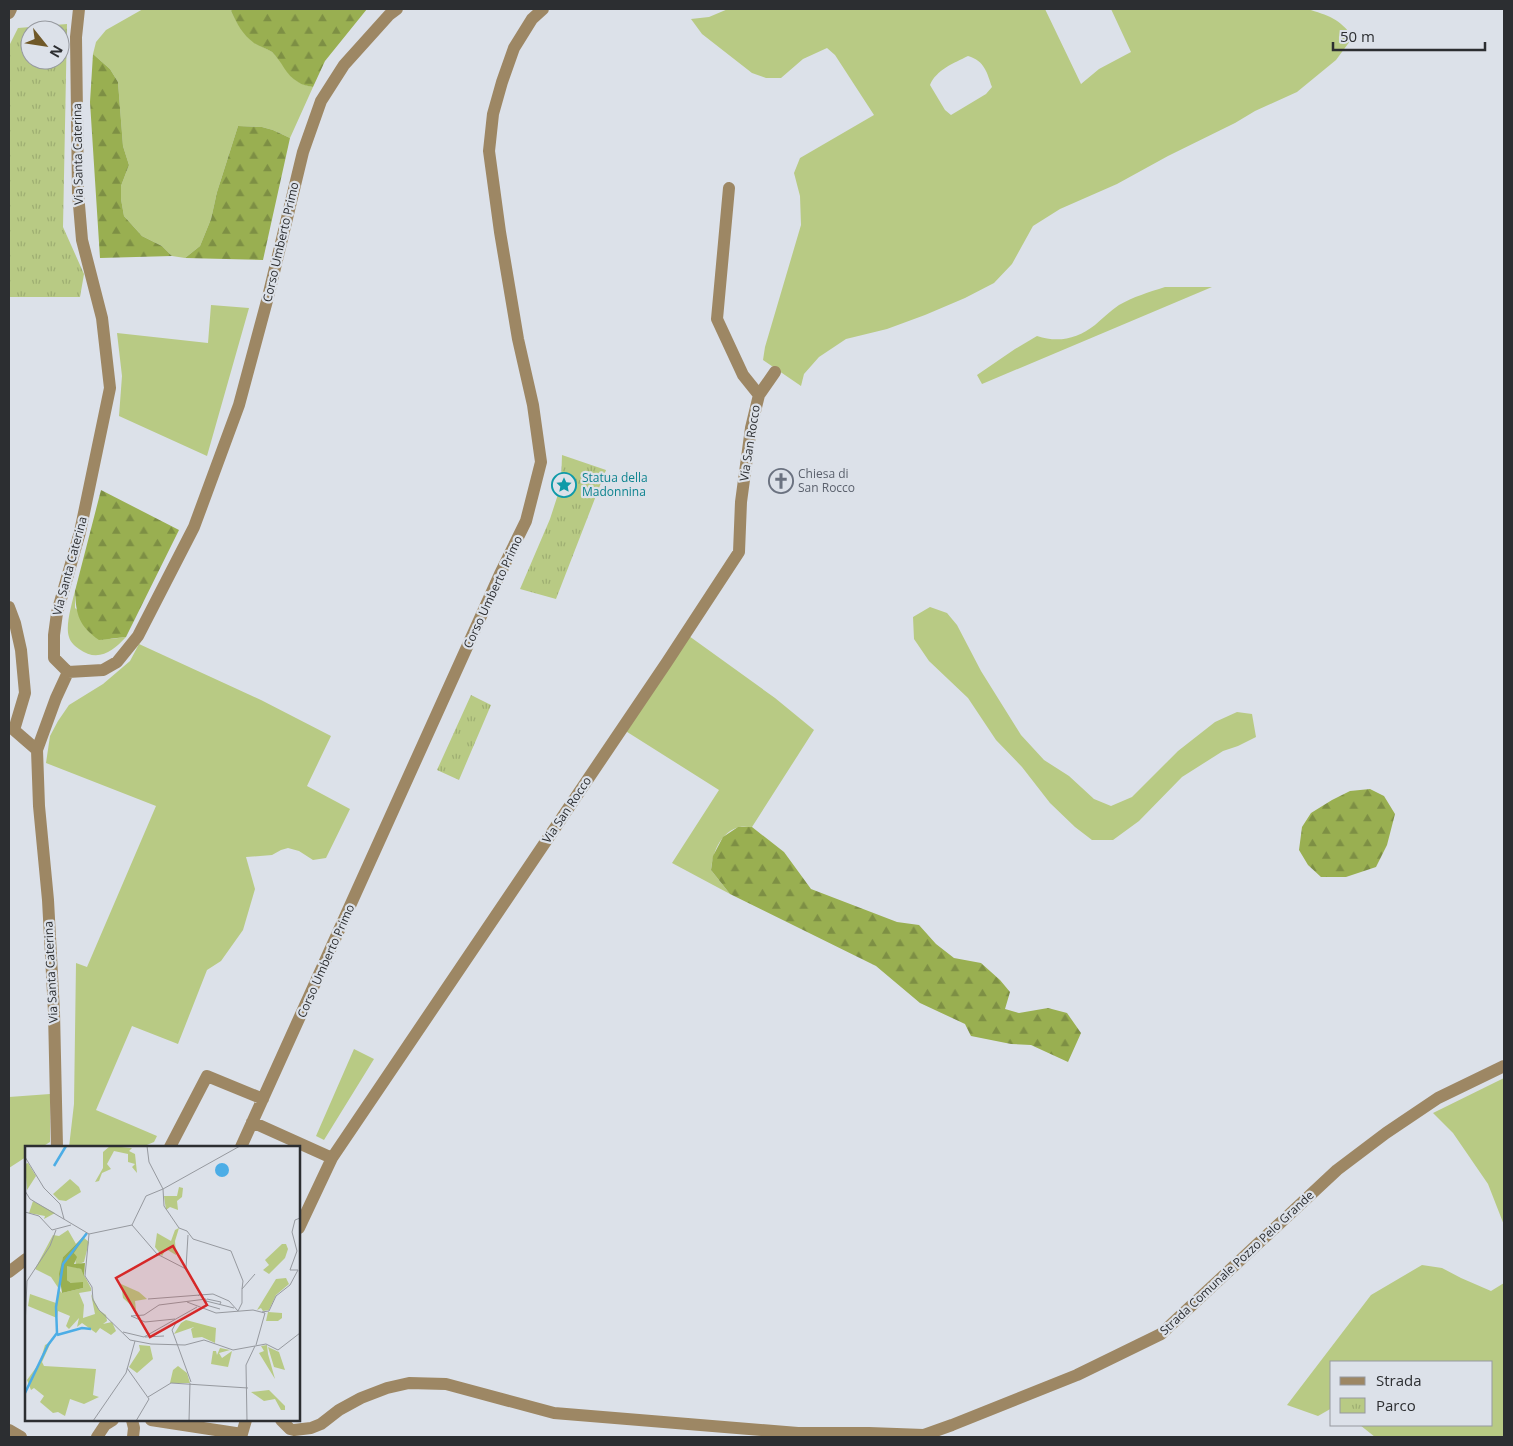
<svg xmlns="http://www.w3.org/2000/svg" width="1513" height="1446" viewBox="0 0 1513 1446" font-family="'Open Sans',sans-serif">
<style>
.green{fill:#b8ca84;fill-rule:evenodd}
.forest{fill:url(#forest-firs)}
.park{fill:url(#park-tufts);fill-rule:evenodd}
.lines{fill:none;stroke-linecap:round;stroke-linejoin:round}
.minor{stroke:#9d8764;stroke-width:12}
.labels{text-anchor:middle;stroke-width:4.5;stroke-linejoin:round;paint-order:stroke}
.street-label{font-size:12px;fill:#2c2e31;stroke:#dce1e9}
.worship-label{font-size:12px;fill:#5b616d;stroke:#dce1e9;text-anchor:start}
.culture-label{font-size:12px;fill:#0d838f;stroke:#dce1e9;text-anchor:start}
.inset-river{fill:none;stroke:#4cade6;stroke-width:2.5}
.inset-road{fill:none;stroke:#96999f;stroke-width:1}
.view{fill:#d62828;fill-opacity:0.15;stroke:#d62828;stroke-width:2.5}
.inset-edge{fill:none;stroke:#2c2e31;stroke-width:2.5}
</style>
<defs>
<pattern id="forest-firs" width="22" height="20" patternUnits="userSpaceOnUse" patternTransform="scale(1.25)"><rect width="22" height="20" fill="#99af51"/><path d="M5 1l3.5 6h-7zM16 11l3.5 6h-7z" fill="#7d8f44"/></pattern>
<pattern id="park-tufts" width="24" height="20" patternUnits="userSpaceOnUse" patternTransform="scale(1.25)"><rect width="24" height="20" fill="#b8ca84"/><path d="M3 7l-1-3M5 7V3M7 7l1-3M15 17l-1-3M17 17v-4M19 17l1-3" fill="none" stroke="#9eae72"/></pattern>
</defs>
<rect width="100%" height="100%" fill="#dce1e9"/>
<!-- green -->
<path class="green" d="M 143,9 L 232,9 L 231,11 C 237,23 244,35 255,43 C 260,47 267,48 272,52 C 291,68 283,80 313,87 L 290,138 L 273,130 L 262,127 L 238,126 L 217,192 L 211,219 L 200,246 L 185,258 L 172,256 L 162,246 L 142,236 L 124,216 L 121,199 L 121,186 L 129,165 L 123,146 L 118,82 L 110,69 L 93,54 L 96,42 L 106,30 Z
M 728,9 L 1045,9 L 1081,84 L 1099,69 L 1131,52 L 1111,9 L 1307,9 C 1328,15 1340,19 1353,37 L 1336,60 L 1297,92 L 1255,111 L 1235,123 L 1168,156 L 1117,184 L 1060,209 L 1033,226 L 1012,264 L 994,283 L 965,298 L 925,315 L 887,329 L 846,339 L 819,357 L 804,374 L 801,386 L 763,360 L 765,347 L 801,225 L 800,196 L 794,173 L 800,158 L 874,115 L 835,55 L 827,48 L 803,59 L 781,78 L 766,78 L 752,73 L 702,34 L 691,19 L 709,17 ZM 968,56 C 985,61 987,73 992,87 L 986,94 L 951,115 L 945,110 L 930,85 C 936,70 954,63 968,56 Z
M 1165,287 L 1212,287 L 982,384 L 977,375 L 1015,349 L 1037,336 C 1058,343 1077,339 1095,325 C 1103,318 1110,311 1119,305 C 1133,297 1149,292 1165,287 Z
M 211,305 L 249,308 L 207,456 L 119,416 L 122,376 L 117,333 L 208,343 Z
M 75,591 L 75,608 L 111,639 L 126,637 C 113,651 98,663 79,649 C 76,647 70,642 69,637 C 65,626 72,603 75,591 Z
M 930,607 L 947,613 L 957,625 L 981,671 L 1021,735 L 1044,760 L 1069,776 L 1094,799 L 1111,806 L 1132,797 L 1178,751 L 1215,722 L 1237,712 L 1252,714 L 1256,737 L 1238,746 L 1223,751 L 1182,777 L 1139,821 L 1113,840 L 1092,840 L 1075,827 L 1050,803 L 1022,767 L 996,740 L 968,698 L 929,661 L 914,639 L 913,617 Z
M 689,636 L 775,698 L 814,730 L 752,827 C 747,827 741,826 736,828 C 719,835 713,853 711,870 L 730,894 L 672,863 L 719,790 L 624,730 Z
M 139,644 L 261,700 L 331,736 L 307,786 L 350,809 L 326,858 L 313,860 L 299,851 L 288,848 L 281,850 L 272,855 L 246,857 L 255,889 L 243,930 L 221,961 L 207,970 L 178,1044 L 132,1026 L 96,1110 L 157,1136 L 154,1142 L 142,1147 L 69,1147 L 74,1104 L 76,963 L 87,967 L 156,806 L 46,763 L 50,736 L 58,721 L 69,705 L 103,684 L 130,661 Z
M 354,1049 L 374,1059 L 324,1140 L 316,1136 Z
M 1504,1078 L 1504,1225 L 1488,1184 L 1453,1133 L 1433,1113 Z
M 50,1094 L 50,1142 L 42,1147 L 26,1147 L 26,1157 L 9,1168 L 9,1097 Z
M 1422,1265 L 1442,1268 L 1461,1278 L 1491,1291 L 1504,1283 L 1504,1437 L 1375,1437 L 1360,1425 L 1492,1425 L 1492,1362 L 1332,1362 L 1332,1408 L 1318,1416 L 1287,1405 L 1371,1295 Z"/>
<!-- forest -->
<path class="forest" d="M 232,9 L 367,9 L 325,61 L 313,87 C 308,86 302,85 298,82 C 286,76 282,61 272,52 C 266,48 260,47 254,43 C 243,35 237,24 231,11 Z
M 93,54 L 110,69 L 118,82 L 123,146 L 129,165 L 121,186 L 121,199 L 124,216 L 142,236 L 162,246 L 172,256 L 100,258 L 90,102 Z
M 238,126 L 262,127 L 273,130 L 290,138 L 263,260 L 185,258 L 200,246 L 211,219 L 217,192 Z
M 101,490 L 179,530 L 126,637 L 99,640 C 79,626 76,615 75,591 Z
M 1370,789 L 1384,796 L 1395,814 L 1387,845 L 1376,867 L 1346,877 L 1321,877 L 1308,865 L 1299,850 L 1302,827 L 1311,813 L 1332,800 L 1350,791 Z
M 738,827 L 752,827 L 784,852 L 811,889 L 897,922 L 919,925 L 936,944 L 954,958 L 981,963 L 1000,980 L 1010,992 L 1005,1009 L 1019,1013 L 1048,1008 L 1067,1013 L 1081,1033 L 1068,1062 L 1031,1045 L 1011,1044 L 971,1036 L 965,1024 L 920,1003 L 876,966 L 730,894 L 711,870 L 713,856 L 723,837 Z"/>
<!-- park -->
<path class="park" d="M 67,24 L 63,227 L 84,274 L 80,297 L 9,297 L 9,46 L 18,28 ZM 30,30 L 60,30 L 60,60 L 30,60 Z
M 562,455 L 606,470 L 556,599 L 520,589 L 550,519 L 561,485 Z
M 471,695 L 491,705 L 459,780 L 437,770 Z"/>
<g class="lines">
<!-- minor -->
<path class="minor" d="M 9,13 L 11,9
M 729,188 L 717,319 L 743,375 L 759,395
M 9,607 L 15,623 L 21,650 L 25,693 L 14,730 L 37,750
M 68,672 L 103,670 L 117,662 L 138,636 L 194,527 L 239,405 L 268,297 L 303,152 L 321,101 L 344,65 L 389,15 L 397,9
M 68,672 L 54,658 L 54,635 L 57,613 L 80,532 L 110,388 L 102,318 L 82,240 L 78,193 L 76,37 L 79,9
M 252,1122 L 332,1158
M 57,1147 L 54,1012 L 48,900 L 39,806 L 37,750 L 56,698 L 68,672
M 170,1147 L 207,1076 L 263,1099
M 241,1147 L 500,574 L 526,521 L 541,462 L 533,405 L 518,339 L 500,232 L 489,151 L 493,114 L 502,82 L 514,48 L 532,19 L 543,9
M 299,1228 L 332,1158 L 667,662 L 739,552 L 741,502 L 751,428 L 759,395 L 775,372
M 9,1272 L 26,1259
M 132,1420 L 134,1428 L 133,1437
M 151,1420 L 242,1434
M 281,1420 L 290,1429 L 294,1430 L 311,1428 L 321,1424 L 339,1410 L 361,1398 L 387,1388 L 409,1383 L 446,1384 L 554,1413 L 798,1433 L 869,1433 L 924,1435 L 952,1425 L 1077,1375 L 1161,1334 L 1337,1170 L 1386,1133 L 1438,1098 L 1504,1066
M 9,1430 L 21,1437
M 97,1437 L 105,1425 L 113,1420
M 241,1437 L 246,1420"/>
</g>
<!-- icons -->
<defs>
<symbol id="church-ring" viewBox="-11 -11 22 22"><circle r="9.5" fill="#dce1e9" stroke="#6b7280" stroke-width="1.5"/><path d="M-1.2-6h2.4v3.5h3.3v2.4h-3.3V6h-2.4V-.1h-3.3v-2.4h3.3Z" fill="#6b7280"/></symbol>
<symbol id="sight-ring" viewBox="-11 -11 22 22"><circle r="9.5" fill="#dce1e9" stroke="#0f9aa8" stroke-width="1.5"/><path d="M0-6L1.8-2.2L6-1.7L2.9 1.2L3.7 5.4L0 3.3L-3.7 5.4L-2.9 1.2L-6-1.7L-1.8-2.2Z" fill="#0f9aa8"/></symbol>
</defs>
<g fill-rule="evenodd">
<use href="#church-ring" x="767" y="467" width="28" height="28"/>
<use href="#sight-ring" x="550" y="471" width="28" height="28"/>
</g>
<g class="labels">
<!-- street labels -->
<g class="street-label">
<text transform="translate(78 154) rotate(-91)" y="4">Via Santa Caterina</text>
<text transform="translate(281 242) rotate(-77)" y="4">Corso Umberto Primo</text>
<text transform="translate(750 443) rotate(-81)" y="4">Via San Rocco</text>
<text transform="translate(70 566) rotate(-75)" y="4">Via Santa Caterina</text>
<text transform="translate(493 592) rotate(-65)" y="4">Corso Umberto Primo</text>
<text transform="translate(567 810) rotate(-56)" y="4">Via San Rocco</text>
<text transform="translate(326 961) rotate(-66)" y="4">Corso Umberto Primo</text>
<text transform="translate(51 972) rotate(-93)" y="4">Via Santa Caterina</text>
<text transform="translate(1237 1263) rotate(-43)" y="4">Strada Comunale Pozzo Pelo Grande</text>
</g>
<!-- worship labels -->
<g class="worship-label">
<text x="798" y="478">Chiesa di<tspan x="798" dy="14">San Rocco</tspan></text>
</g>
<!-- culture labels -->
<g class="culture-label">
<text x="582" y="482">Statua della<tspan x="582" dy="14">Madonnina</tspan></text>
</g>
</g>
<!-- overview -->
<g transform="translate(25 1146)">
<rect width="275" height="275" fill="#dce1e9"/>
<path d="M 85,0 L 107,2 L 104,5 L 110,8 L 112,27 L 107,21 L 110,18 L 103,16 L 103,8 L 89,5 L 82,18 L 86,23 L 77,27 L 74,35 L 70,36 L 78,22 L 78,6 ZM 3,17 L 11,30 L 2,44 L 0,18 ZM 45,33 L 54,41 L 56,46 L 41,55 L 34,54 L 28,48 ZM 154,41 L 158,42 L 157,51 L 152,55 L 153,64 L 145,61 L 141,64 L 139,50 L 152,50 ZM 8,55 L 30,67 L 19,73 L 20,70 L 4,67 ZM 154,82 L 150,95 L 151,109 L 141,103 L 137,110 L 130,101 L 132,87 L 146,95 L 150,84 ZM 43,84 L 51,98 L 38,111 L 34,143 L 26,131 L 10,123 L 28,89 L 34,90 ZM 58,91 L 64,96 L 59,116 L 51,119 L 49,106 ZM 257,98 L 261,98 L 263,103 L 260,112 L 244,128 L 238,124 L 244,119 L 240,114 ZM 42,119 L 56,123 L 66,142 L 66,145 L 54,147 L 59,159 L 58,172 L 70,168 L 66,148 L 74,164 L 81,169 L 82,175 L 78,178 L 87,176 L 91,185 L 86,189 L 75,182 L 71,187 L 57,177 L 52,181 L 54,172 L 44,183 L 41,180 L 45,170 L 33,165 L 32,172 L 3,160 L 5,148 L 31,157 L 34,144 L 37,147 L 58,142 L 58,137 L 46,137 L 42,134 ZM 251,133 L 261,132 L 264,138 L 251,149 L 244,164 L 238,165 L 236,162 L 232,164 ZM 96,138 L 114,146 L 122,153 L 110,155 L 111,164 L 98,152 ZM 161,174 L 191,182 L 190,197 L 177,191 L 168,192 L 166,183 L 169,181 L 149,188 L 156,177 ZM 26,196 L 17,216 L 19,220 L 71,223 L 68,249 L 74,251 L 59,258 L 45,253 L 40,270 L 33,266 L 28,267 L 15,256 L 19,250 L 9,242 L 6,244 L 2,234 L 15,216 L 20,199 ZM 114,199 L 125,200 L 128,213 L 112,227 L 104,221 L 115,204 ZM 242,199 L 243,208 L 250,233 L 234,207 L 239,205 L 236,200 ZM 243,201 L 254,206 L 260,224 L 249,221 ZM 195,202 L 205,204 L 194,207 L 197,212 L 207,205 L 203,221 L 186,218 L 188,205 L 191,205 L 192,209 ZM 153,220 L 162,227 L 165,237 L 145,237 L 148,224 ZM 244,244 L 260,260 L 260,264 L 256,264 L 250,253 L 239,255 L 226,246 Z" fill="#b8ca84"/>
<path d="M 62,87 L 49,107 L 52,111 L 49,118 L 60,117 L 59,130 L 56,123 L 42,120 L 42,134 L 46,137 L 58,136 L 58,142 L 37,147 L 34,128 L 38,111 Z" fill="#99af51"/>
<path d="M 243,166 L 257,167 L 257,172 L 253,175 L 241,175 Z" fill="#b8ca84"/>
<path d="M190 24a7 7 0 1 1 14 0a7 7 0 1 1-14 0Z" fill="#4cade6"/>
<path class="inset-river" d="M 29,20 L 41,0M 32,189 L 57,182 L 66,183M 0,247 L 23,199 L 32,187 L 31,161 L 38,118 L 62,87"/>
<path class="inset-road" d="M 215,0 L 138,43 L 139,60 L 154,82 L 162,85 L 168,93 L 206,105 L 218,135 L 217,143M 0,11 L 19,42 L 35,58 L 39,73M 0,45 L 5,53 L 64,88 L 60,130 L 67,141 L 68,154 L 74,164 L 105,194 L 126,198 L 160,199 L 179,194 L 208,204 L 241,198 L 253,204 L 275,187M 0,66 L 14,70 L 27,84 L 46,79M 107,79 L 132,108 L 161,123 L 175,148 L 173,150M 64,88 L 107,79 L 121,50 L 138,43 L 124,16 L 122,0M 161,122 L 163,89M 123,153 L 188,148 L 204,155 L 213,165M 182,153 L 196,156 L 195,158M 181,155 L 209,162M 162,156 L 191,167 L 228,164 L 240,167 L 231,199M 213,165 L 217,157 L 217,143 L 230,128M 237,166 L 244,165 L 251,150 L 265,139 L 273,124 L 265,124 L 272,105 L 267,86 L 270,74 L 275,72M 150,173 L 120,176 L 106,170 L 119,169 L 134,159 L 181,153 L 181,159 L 195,163M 152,175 L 147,184 L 166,236M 0,181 L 2,135 L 25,100 L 31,84M 98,186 L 119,191 L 172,161M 120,191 L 139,190M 102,222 L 124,253 L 111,275M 123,251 L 146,237 L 223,242M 68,275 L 101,227 L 110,195M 164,275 L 165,237M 222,275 L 221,219 L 230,200"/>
<path class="view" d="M 148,100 L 182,159 L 125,191 L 91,132 Z"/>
<rect width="275" height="275" class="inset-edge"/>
</g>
<!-- border -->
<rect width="1513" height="1446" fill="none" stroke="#2c2e31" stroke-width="20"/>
<!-- legend -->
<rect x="1330" y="1361" width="162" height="65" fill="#dce1e9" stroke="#96999f"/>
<rect x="1340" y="1377" width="25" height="8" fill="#9d8764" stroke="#96999f"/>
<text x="1376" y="1386" font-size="15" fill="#2c2e31">Strada</text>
<rect x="1340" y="1398" width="25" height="15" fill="url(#park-tufts)" stroke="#96999f"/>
<text x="1376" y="1411" font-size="15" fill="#2c2e31">Parco</text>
<!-- north arrow -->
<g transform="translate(45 45) rotate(120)"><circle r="24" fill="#dce1e9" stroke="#96999f"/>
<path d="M0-4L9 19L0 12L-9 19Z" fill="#6f5828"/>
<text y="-8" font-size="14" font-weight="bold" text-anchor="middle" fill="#2c2e31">N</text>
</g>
<!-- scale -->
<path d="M1333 42v8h152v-8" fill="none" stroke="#2c2e31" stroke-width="2.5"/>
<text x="1340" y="42" font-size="15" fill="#2c2e31" stroke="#dce1e9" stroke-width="4" paint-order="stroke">50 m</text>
</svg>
